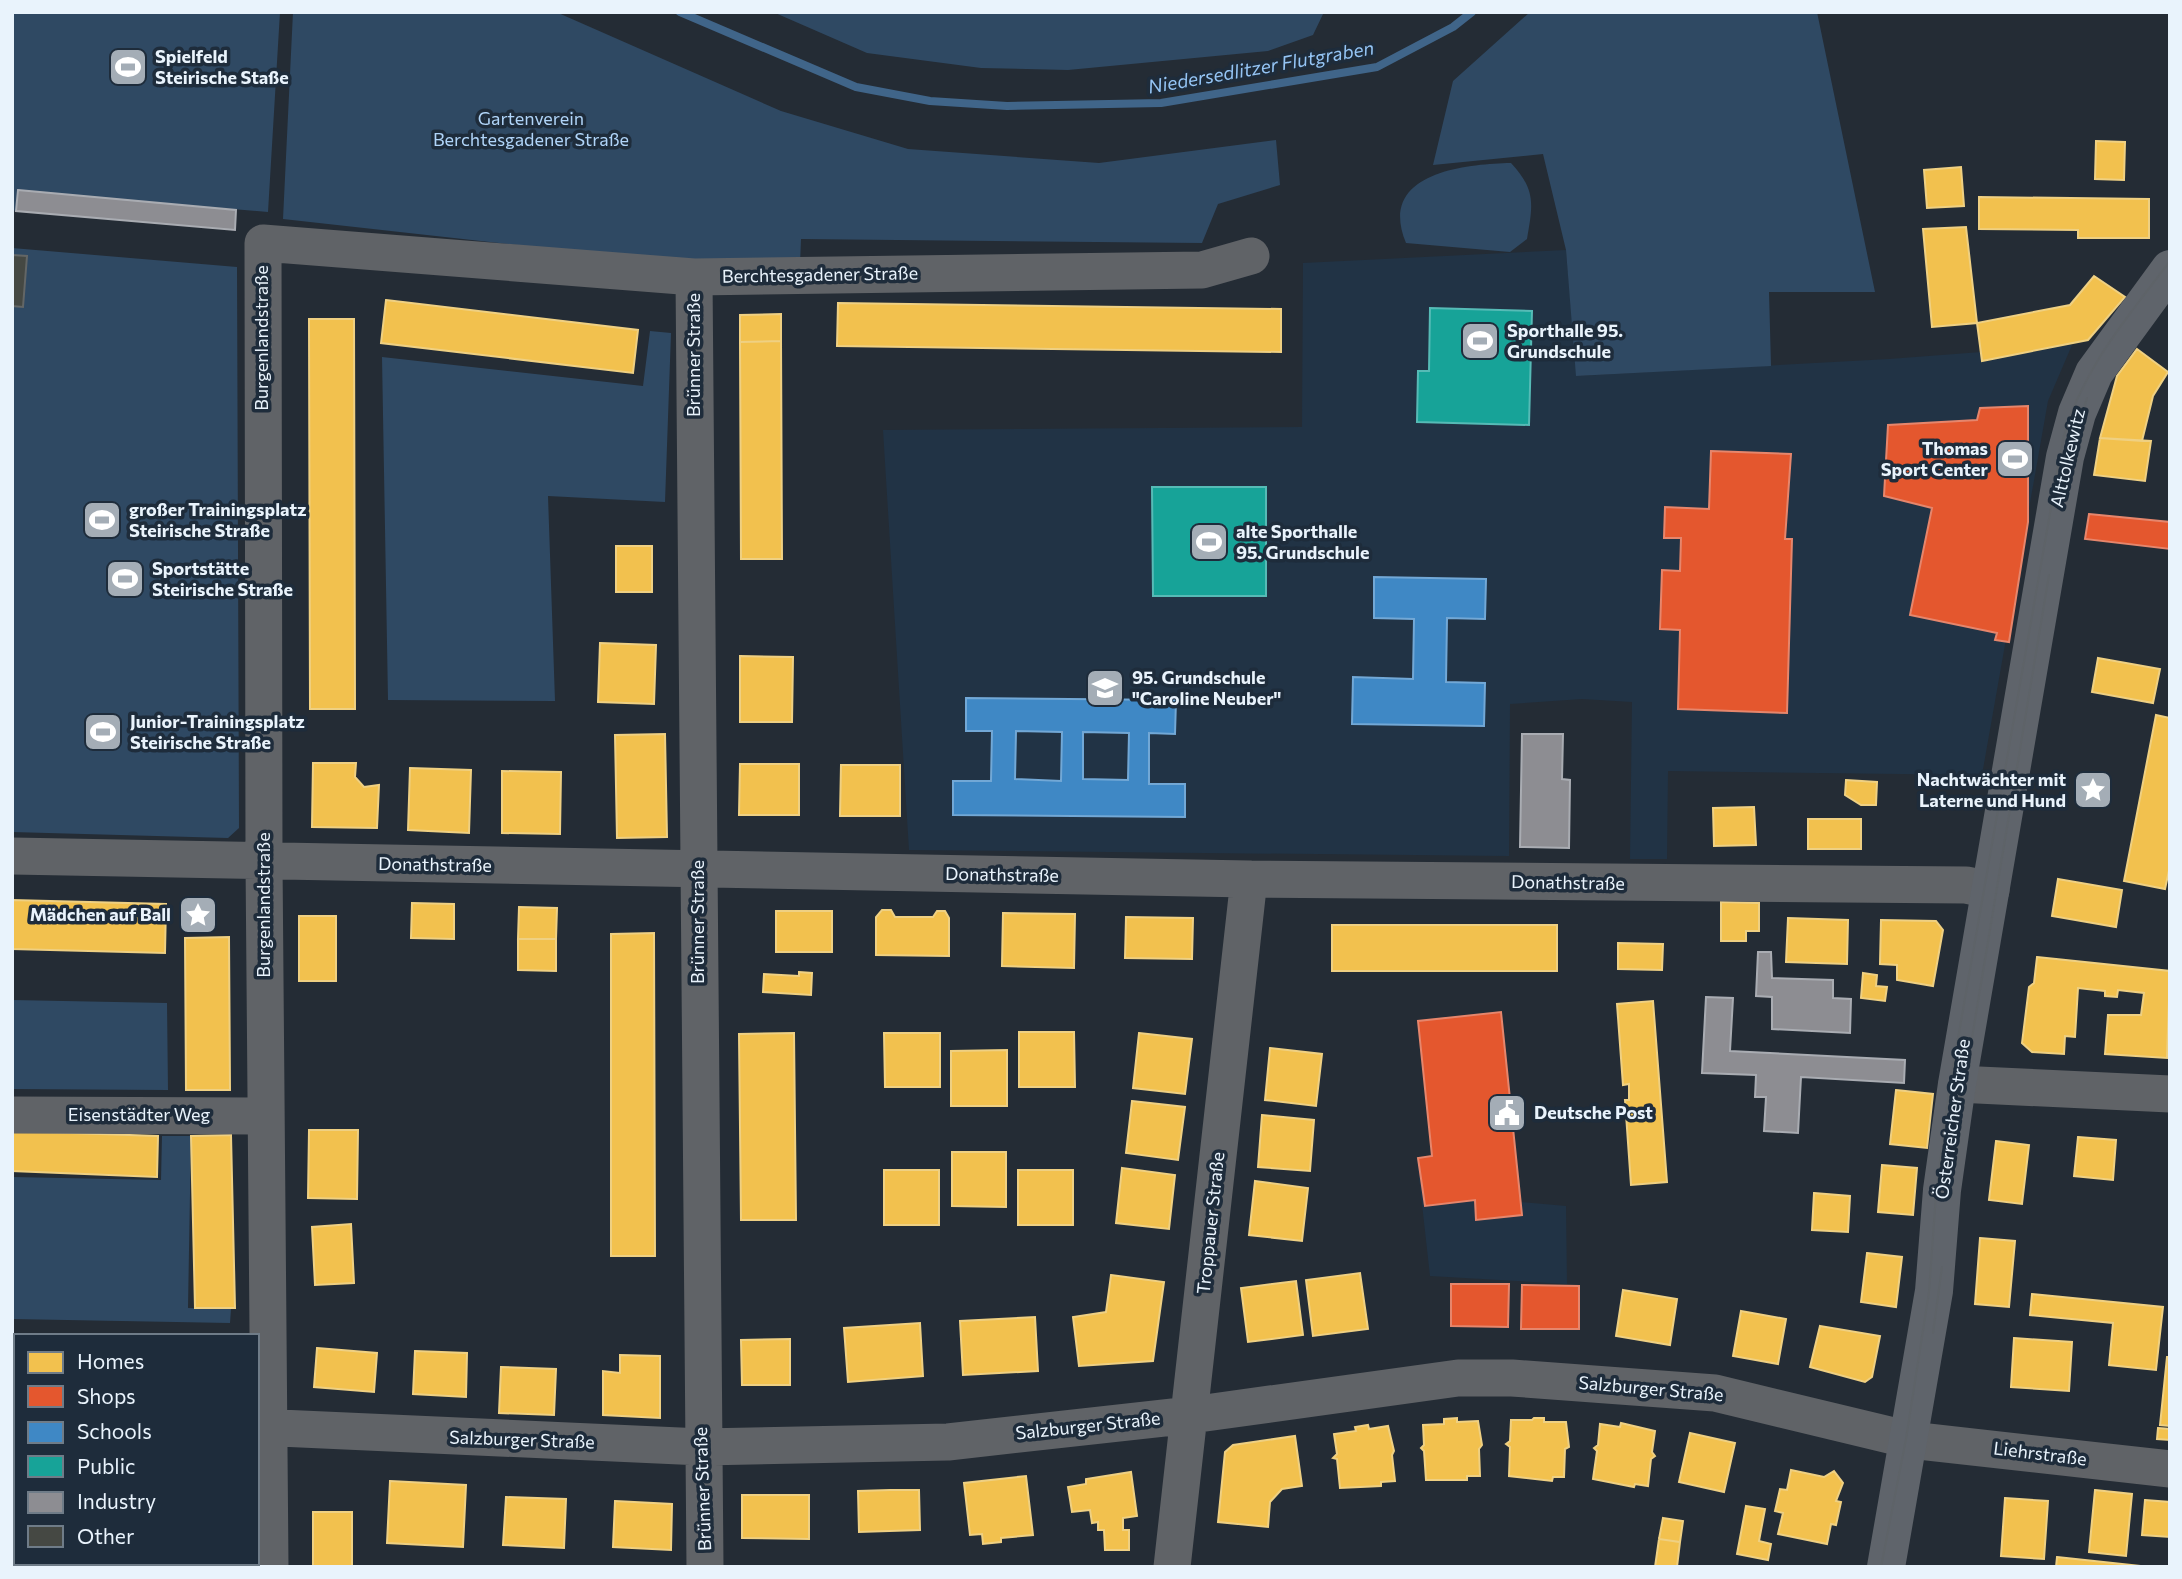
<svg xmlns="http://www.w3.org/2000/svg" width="2182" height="1579" viewBox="0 0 2182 1579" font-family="Commissioner,sans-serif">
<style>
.built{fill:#213345}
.green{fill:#2f4963}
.homes{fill:#f2c14e;stroke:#efd082;stroke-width:2}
.shops{fill:#e4572e;stroke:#e6866c;stroke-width:2}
.schools{fill:#3f88c5;stroke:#72a8d6;stroke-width:2;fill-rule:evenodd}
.public{fill:#17a398;stroke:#56bbb6;stroke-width:2}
.industry{fill:#8d8d92;stroke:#a9acb2;stroke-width:2}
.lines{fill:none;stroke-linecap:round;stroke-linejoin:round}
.stream{stroke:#406589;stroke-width:8}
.building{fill:#454843;stroke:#636666;stroke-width:2}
.minor{stroke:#606367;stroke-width:37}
.major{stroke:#5f646b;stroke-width:38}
.tram{stroke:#5e6368;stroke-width:2}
.labels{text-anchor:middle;stroke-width:7;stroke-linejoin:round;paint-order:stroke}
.poi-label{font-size:18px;font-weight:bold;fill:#e9f3fc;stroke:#1e2c3b;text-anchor:start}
.park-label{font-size:18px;fill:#b0d4f8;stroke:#1e2c3b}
.street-label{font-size:18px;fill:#e9f3fc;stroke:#1e2c3b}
.water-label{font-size:19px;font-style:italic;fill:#95c5f5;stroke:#1e2c3b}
</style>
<rect width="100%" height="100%" fill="#242c35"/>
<!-- built -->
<path class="built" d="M 1566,250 L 1577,376 L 1889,359 L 2072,345 L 2048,401 L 1982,775 L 1668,771 L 1667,859 L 1630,859 L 1632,702 L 1582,699 L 1510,704 L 1509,856 L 909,850 L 883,430 L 1302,427 L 1303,263 Z
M 1501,1012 L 1520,1202 L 1566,1206 L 1567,1284 L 1430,1276 L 1417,1159 L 1432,1156 L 1418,1021 Z"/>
<!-- green -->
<path class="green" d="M 12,12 L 280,12 L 268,212 L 18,191 L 16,211 L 12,210 Z
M 293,12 L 556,12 L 781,111 L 908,149 L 1099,163 L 1276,140 L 1280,185 L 1218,204 L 1202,243 L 801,239 L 800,265 L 706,266 L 283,219 Z
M 773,12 L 1324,12 L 1313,35 L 1268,51 L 1068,70 L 981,68 L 867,53 Z
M 1530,12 L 1817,12 L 1875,292 L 1769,292 L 1771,366 L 1576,376 L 1566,250 L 1543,154 L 1433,165 L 1453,81 Z
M 1511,163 C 1536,190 1533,204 1527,239 L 1510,252 L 1406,243 C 1377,174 1462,164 1511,163 Z
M 12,248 L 237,267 L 239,828 L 228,838 L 12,832 Z
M 650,331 L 671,333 L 665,502 L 548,496 L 555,701 L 388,700 L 382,357 L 643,386 Z
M 12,1000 L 167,1003 L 168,1090 L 12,1089 Z
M 162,1136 L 191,1136 L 188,1308 L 231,1309 L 230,1323 L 12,1319 L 12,1177 L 161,1180 Z
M 12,1540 L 16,1540 L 16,1563 L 179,1563 L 179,1567 L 12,1567 Z"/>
<!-- homes -->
<path class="homes" d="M 2096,141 L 2125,142 L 2124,180 L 2095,179 Z
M 1961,167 L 1964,206 L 1927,208 L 1924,170 Z
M 1979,197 L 2149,199 L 2149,238 L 2078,238 L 2078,230 L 1979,229 Z
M 1966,227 L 1977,323 L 1932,327 L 1923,229 Z
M 2094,276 L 2125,297 L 2088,340 L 1982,361 L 1977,323 L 2070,305 Z
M 386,300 L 638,330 L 633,373 L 381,343 Z
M 838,303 L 1281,309 L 1281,352 L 837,346 Z
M 781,314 L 781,341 L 740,342 L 740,315 Z
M 309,319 L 354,319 L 355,709 L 310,709 Z
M 781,341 L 782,559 L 741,559 L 740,342 Z
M 2137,349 L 2168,372 L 2153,396 L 2142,441 L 2100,438 L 2117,376 Z
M 2100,438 L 2151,441 L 2145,481 L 2094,475 Z
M 616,546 L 652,546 L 652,592 L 616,592 Z
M 600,643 L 656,645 L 654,704 L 598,702 Z
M 740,656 L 793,657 L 792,722 L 740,722 Z
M 2098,658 L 2160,669 L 2153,703 L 2092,692 Z
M 2156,715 L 2170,718 L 2170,866 L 2165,889 L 2124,881 Z
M 665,734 L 667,837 L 617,838 L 615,735 Z
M 313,763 L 356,763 L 355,777 L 364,787 L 379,785 L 377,828 L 312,827 Z
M 740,764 L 799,764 L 799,815 L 739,815 Z
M 841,765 L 900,765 L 900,816 L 840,816 Z
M 410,768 L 471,770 L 469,833 L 408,830 Z
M 502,771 L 561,772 L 560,834 L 502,833 Z
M 1846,780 L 1877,782 L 1876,805 L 1861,805 L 1845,795 Z
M 1754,807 L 1756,845 L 1714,846 L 1713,808 Z
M 1808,819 L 1861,819 L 1861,849 L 1808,849 Z
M 2058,879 L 2122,890 L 2116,927 L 2052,916 Z
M 12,900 L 166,904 L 165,953 L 12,949 Z
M 1721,902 L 1759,903 L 1759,931 L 1746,931 L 1746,941 L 1721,941 Z
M 412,903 L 454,904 L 454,939 L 411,938 Z
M 519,907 L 557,908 L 556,939 L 518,939 Z
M 882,910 L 891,910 L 895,917 L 933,917 L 937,911 L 945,911 L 949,918 L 949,956 L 876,955 L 876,917 Z
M 776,911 L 832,911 L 832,952 L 776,952 Z
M 1003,913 L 1075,914 L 1074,968 L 1002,966 Z
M 299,916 L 336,916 L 336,981 L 299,981 Z
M 1126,917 L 1193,918 L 1192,959 L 1125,958 Z
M 1788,918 L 1848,920 L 1847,964 L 1786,962 Z
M 1881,920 L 1936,921 L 1943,930 L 1933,986 L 1897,980 L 1897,965 L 1880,964 Z
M 1332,925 L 1557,925 L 1557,971 L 1332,971 Z
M 654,933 L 655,1256 L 611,1256 L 611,934 Z
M 229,937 L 230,1090 L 186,1090 L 185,938 Z
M 518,939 L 556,939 L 556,971 L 518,970 Z
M 1618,943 L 1663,944 L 1662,970 L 1618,969 Z
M 2037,957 L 2170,971 L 2167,1058 L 2105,1054 L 2108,1015 L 2141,1015 L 2144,993 L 2118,990 L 2117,997 L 2105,996 L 2105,991 L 2078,988 L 2075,1037 L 2065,1036 L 2064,1054 L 2032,1052 L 2022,1043 L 2029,987 L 2034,983 Z
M 799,972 L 812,973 L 811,995 L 763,992 L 764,974 L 799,976 Z
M 1863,973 L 1877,975 L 1876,986 L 1887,987 L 1885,1001 L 1861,998 Z
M 1653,1001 L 1667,1182 L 1631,1185 L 1625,1100 L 1629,1100 L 1629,1084 L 1623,1085 L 1617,1004 Z
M 1019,1032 L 1074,1032 L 1075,1087 L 1019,1087 Z
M 794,1033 L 796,1220 L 741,1220 L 739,1034 Z
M 884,1033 L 940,1033 L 940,1087 L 885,1087 Z
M 1139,1033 L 1192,1039 L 1185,1094 L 1133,1088 Z
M 1270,1048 L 1322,1054 L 1316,1106 L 1265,1100 Z
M 1007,1050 L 1007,1106 L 951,1106 L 951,1051 Z
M 1896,1090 L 1933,1094 L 1927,1148 L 1890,1144 Z
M 1132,1101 L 1185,1107 L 1178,1160 L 1126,1153 Z
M 1262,1115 L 1314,1120 L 1310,1171 L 1258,1167 Z
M 309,1130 L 358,1130 L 357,1199 L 308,1198 Z
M 12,1131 L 158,1136 L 157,1177 L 12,1171 Z
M 231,1135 L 235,1308 L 195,1308 L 191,1136 Z
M 2078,1137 L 2116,1140 L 2113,1180 L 2074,1176 Z
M 1996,1141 L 2029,1145 L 2022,1204 L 1989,1200 Z
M 952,1152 L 1006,1152 L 1006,1207 L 952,1206 Z
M 1882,1165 L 1917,1168 L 1913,1215 L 1878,1212 Z
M 1122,1168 L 1175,1175 L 1169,1229 L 1116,1223 Z
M 884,1170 L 939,1170 L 939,1225 L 884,1225 Z
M 1018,1170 L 1073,1170 L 1073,1225 L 1018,1225 Z
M 1255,1181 L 1308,1188 L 1302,1241 L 1249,1235 Z
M 1814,1193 L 1850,1196 L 1848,1232 L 1812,1230 Z
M 351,1224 L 354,1283 L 315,1285 L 312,1227 Z
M 1980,1238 L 2015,1241 L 2009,1307 L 1975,1304 Z
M 1867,1253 L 1902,1257 L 1896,1307 L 1861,1302 Z
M 1360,1273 L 1368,1329 L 1313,1336 L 1306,1280 Z
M 1111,1275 L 1164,1282 L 1153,1361 L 1079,1366 L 1073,1317 L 1106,1312 Z
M 1296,1281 L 1303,1335 L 1248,1342 L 1241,1288 Z
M 1623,1290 L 1677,1299 L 1670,1345 L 1616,1336 Z
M 2032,1294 L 2163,1307 L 2156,1370 L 2109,1365 L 2113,1323 L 2030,1315 Z
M 1741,1311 L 1786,1319 L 1778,1364 L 1733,1356 Z
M 1035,1317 L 1038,1371 L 963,1375 L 960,1321 Z
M 920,1323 L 923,1376 L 848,1382 L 844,1328 Z
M 1820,1326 L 1880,1336 L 1872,1377 L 1865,1382 L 1810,1367 Z
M 2014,1338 L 2072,1342 L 2069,1391 L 2011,1387 Z
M 790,1339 L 790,1385 L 742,1385 L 741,1340 Z
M 317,1348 L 377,1353 L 374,1392 L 314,1387 Z
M 415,1351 L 467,1353 L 466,1397 L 413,1394 Z
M 620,1355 L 660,1356 L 660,1418 L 603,1415 L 603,1371 L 620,1373 Z
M 2167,1357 L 2170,1357 L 2170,1426 L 2160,1425 Z
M 501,1367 L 556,1369 L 554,1415 L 499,1413 Z
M 1457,1418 L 1457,1422 L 1478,1421 L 1482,1445 L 1479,1449 L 1480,1476 L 1467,1476 L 1467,1480 L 1426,1480 L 1424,1451 L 1421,1448 L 1424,1445 L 1423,1425 L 1444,1424 L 1444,1419 Z
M 1534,1418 L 1544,1418 L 1544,1422 L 1566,1422 L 1569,1447 L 1565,1449 L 1564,1477 L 1553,1477 L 1552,1481 L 1509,1476 L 1510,1447 L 1506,1444 L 1510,1441 L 1511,1420 L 1532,1420 Z
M 1621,1423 L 1655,1431 L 1652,1452 L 1655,1456 L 1651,1459 L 1648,1486 L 1635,1484 L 1634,1487 L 1593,1479 L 1597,1451 L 1594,1448 L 1598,1445 L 1600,1424 L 1620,1427 Z
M 1368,1425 L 1369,1429 L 1388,1426 L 1394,1451 L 1392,1455 L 1395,1481 L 1381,1482 L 1381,1486 L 1340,1488 L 1337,1459 L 1333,1458 L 1337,1454 L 1334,1434 L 1356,1431 L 1355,1427 Z
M 2158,1428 L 2170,1429 L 2170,1440 L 2157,1439 Z
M 1690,1433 L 1735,1443 L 1724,1492 L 1679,1482 Z
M 1295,1436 L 1302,1486 L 1282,1489 L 1270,1502 L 1268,1527 L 1218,1522 L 1225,1452 L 1233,1445 Z
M 12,1461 L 16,1461 L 16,1500 L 12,1500 Z
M 1791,1470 L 1824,1477 L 1834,1471 L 1843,1483 L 1836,1501 L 1841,1502 L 1836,1525 L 1831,1524 L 1827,1544 L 1778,1534 L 1783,1513 L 1775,1511 L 1780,1489 L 1787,1490 Z
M 1131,1472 L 1137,1516 L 1123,1518 L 1123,1530 L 1129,1530 L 1129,1550 L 1105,1550 L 1104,1530 L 1098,1530 L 1098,1522 L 1092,1523 L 1090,1510 L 1072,1512 L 1068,1487 L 1086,1484 L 1086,1479 Z
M 1026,1476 L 1033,1535 L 1001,1538 L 1001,1542 L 983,1544 L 982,1534 L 970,1535 L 964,1483 Z
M 390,1481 L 466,1485 L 463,1547 L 387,1543 Z
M 890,1490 L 919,1490 L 920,1530 L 859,1532 L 858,1491 Z
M 2095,1490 L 2132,1494 L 2126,1556 L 2089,1552 Z
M 742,1495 L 809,1495 L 809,1539 L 742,1538 Z
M 506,1497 L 566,1499 L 564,1548 L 503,1545 Z
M 2005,1498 L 2048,1501 L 2044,1559 L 2001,1556 Z
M 2145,1500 L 2170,1502 L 2170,1537 L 2142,1535 Z
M 615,1501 L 672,1504 L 671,1550 L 613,1547 Z
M 1746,1506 L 1765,1509 L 1759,1541 L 1771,1544 L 1768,1560 L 1737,1554 Z
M 313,1512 L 352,1512 L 352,1567 L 313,1567 Z
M 1663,1518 L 1683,1521 L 1680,1542 L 1659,1539 Z
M 1659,1539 L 1680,1542 L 1677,1567 L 1655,1567 Z
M 2057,1557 L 2150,1567 L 2056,1567 Z
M 196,1563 L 234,1563 L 234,1567 L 196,1567 Z"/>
<!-- shops -->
<path class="shops" d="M 2028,406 L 2028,522 L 2009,642 L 1995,640 L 1997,633 L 1910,615 L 1932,508 L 1884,496 L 1888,425 L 1977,420 L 1980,408 Z
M 1711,451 L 1791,454 L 1785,539 L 1792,539 L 1787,713 L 1678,709 L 1680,630 L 1660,629 L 1662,570 L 1680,571 L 1681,538 L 1664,538 L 1665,507 L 1709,509 Z
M 2089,514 L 2170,522 L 2170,549 L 2085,539 Z
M 1501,1012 L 1522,1215 L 1476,1220 L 1475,1200 L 1425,1206 L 1418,1158 L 1432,1156 L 1418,1021 Z
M 1451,1284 L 1509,1284 L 1508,1327 L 1451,1326 Z
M 1522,1285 L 1579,1286 L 1579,1329 L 1521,1329 Z"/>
<!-- schools -->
<path class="schools" d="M 1374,577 L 1486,579 L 1485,619 L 1447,618 L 1446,682 L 1485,683 L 1484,726 L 1352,724 L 1353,677 L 1413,679 L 1414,619 L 1374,618 Z
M 966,698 L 1176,700 L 1175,734 L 1149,733 L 1149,784 L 1185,784 L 1185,817 L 953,815 L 953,781 L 991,781 L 992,731 L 966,731 ZM 1016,731 L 1062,732 L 1061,781 L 1015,779 ZM 1083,732 L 1129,733 L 1128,780 L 1083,779 Z"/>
<!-- public -->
<path class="public" d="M 1430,308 L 1532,311 L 1529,425 L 1417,422 L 1418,371 L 1429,371 Z
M 1152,487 L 1266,487 L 1266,596 L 1153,596 Z"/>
<!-- industry -->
<path class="industry" d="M 18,190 L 236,210 L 235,230 L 16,211 Z
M 1522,734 L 1563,734 L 1562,779 L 1570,780 L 1569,848 L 1520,847 Z
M 1758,952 L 1771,952 L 1772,978 L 1833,980 L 1833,998 L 1851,999 L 1850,1033 L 1772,1029 L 1772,997 L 1756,996 Z
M 1706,997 L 1733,998 L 1730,1051 L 1905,1060 L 1904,1083 L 1801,1077 L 1798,1133 L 1764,1131 L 1766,1097 L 1755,1097 L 1756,1075 L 1702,1073 Z"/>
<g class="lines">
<!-- stream -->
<path class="stream" d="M 680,12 L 856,87 L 930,101 L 1007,106 L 1161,103 L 1377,67 L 1453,27 L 1472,12"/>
</g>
<!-- building -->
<path class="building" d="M 12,255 L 27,256 L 23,307 L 12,306 Z"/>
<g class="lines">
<!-- minor -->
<path class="minor" d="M 694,277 L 705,1567
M 12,856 L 1249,879 L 1966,885 L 1991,890
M 1957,1084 L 2170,1094
M 12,1115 L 265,1116
M 12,1418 L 16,1418
M 257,1427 L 702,1447 L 948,1442 L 1191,1415 L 1458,1378 L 1512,1378 L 1715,1393 L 1910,1440 L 2170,1469
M 270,1567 L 264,861 L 263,243 L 694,277 L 1202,270 L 1251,256
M 1172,1567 L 1249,879"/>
<!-- major -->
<path class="major" d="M 1886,1567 L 1934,1291 L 1942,1190 L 1957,1084 L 2065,457 L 2077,413 L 2094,373 L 2170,269"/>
<!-- tram -->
<path class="tram" d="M 2069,462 L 2087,398
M 1949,1176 L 2049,575
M 1933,1333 L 1942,1267
M 1881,1567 L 1906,1439 L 1929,1292 L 1936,1194 L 1950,1084 L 2063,439 C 2082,369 2127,318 2170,261"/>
</g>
<!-- icons -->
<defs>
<symbol id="stadium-square" viewBox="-11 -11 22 22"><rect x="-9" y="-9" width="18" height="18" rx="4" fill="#a4adb6" stroke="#1e2c3b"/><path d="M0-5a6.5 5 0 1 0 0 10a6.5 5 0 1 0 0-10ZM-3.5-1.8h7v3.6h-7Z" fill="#fff"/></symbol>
<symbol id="school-square" viewBox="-11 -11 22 22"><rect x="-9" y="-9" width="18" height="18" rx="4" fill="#a4adb6" stroke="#1e2c3b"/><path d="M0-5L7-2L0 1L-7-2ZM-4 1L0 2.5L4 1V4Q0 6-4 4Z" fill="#fff"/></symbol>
<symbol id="sight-square" viewBox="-11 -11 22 22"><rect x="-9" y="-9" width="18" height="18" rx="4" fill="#a4adb6" stroke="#1e2c3b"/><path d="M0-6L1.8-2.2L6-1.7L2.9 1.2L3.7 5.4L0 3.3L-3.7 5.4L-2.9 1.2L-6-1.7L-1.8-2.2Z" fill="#fff"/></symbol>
<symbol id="civic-square" viewBox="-11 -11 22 22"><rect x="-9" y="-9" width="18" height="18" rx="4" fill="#a4adb6" stroke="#1e2c3b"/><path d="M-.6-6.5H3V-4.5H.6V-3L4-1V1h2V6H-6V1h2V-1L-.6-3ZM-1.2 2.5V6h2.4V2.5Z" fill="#fff"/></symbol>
</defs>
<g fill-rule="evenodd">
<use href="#stadium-square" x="106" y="45" width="44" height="44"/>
<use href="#stadium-square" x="1458" y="319" width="44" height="44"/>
<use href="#stadium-square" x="1993" y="437" width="44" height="44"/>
<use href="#stadium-square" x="80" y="498" width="44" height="44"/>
<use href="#stadium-square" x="1187" y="520" width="44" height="44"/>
<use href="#stadium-square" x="103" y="557" width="44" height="44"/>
<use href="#school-square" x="1083" y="666" width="44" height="44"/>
<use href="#stadium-square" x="81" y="710" width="44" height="44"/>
<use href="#sight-square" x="2071" y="768" width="44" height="44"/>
<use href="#sight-square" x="176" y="893" width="44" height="44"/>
<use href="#civic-square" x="1485" y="1091" width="44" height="44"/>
</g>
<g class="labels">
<!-- poi labels -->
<g class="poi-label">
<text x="155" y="63">Spielfeld<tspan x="155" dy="21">Steirische Staße</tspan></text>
<text x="1507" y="337">Sporthalle 95.<tspan x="1507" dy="21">Grundschule</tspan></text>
<text x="1988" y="455" text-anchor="end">Thomas<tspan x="1988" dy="21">Sport Center</tspan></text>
<text x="129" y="516">großer Trainingsplatz<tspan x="129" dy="21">Steirische Straße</tspan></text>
<text x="1236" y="538">alte Sporthalle<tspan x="1236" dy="21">95. Grundschule</tspan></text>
<text x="152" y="575">Sportstätte<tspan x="152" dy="21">Steirische Straße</tspan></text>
<text x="1132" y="684">95. Grundschule<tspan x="1132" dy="21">"Caroline Neuber"</tspan></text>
<text x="130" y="728">Junior-Trainingsplatz<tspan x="130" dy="21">Steirische Straße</tspan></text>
<text x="2066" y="786" text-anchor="end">Nachtwächter mit<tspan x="2066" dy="21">Laterne und Hund</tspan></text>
<text x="171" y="921" text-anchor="end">Mädchen auf Ball</text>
<text x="1534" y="1119">Deutsche Post</text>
</g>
<!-- park labels -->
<g class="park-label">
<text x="531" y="125">Gartenverein<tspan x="531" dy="21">Berchtesgadener Straße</tspan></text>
</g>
<!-- street labels -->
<g class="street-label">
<text transform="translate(820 275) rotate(-1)" y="6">Berchtesgadener Straße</text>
<text transform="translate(262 338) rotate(-90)" y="6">Burgenlandstraße</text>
<text transform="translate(694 355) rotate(-90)" y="6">Brünner Straße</text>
<text transform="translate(2068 458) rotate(-77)" y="6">Alttolkewitz</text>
<text transform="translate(435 865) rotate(1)" y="6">Donathstraße</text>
<text transform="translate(1002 875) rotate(1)" y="6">Donathstraße</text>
<text transform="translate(1568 883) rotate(1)" y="6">Donathstraße</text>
<text transform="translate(264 905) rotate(-90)" y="6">Burgenlandstraße</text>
<text transform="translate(698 922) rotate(-90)" y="6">Brünner Straße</text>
<text x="139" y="1121">Eisenstädter Weg</text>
<text transform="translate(1953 1119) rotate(-82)" y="6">Österreicher Straße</text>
<text transform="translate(1211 1223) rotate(-84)" y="6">Troppauer Straße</text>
<text transform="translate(1651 1389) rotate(5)" y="6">Salzburger Straße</text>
<text transform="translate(1088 1426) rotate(-6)" y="6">Salzburger Straße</text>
<text transform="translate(522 1440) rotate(2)" y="6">Salzburger Straße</text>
<text transform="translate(2040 1454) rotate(7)" y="6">Liehrstraße</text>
<text transform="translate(703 1489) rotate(-92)" y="6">Brünner Straße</text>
</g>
<!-- water labels -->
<g class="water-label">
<text transform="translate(1261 67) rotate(-10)" y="7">Niedersedlitzer Flutgraben</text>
</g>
</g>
<!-- border -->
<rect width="2182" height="1579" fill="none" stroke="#e9f3fc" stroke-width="28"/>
<!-- legend -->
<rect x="14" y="1334" width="245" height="231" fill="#1e2c3b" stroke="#6f7c88" stroke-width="2"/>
<rect x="28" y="1352" width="35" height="21" fill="#f2c14e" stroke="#6f7c88" stroke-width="2"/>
<text x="77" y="1369" font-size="21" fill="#e9f3fc">Homes</text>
<rect x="28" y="1386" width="35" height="21" fill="#e4572e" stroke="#6f7c88" stroke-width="2"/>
<text x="77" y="1404" font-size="21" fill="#e9f3fc">Shops</text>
<rect x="28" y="1422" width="35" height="21" fill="#3f88c5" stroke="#6f7c88" stroke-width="2"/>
<text x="77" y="1439" font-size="21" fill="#e9f3fc">Schools</text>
<rect x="28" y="1456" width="35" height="21" fill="#17a398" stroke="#6f7c88" stroke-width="2"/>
<text x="77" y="1474" font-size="21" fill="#e9f3fc">Public</text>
<rect x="28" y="1492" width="35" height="21" fill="#8d8d92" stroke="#6f7c88" stroke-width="2"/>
<text x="77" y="1509" font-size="21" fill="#e9f3fc">Industry</text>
<rect x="28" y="1526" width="35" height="21" fill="#454843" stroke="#6f7c88" stroke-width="2"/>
<text x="77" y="1544" font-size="21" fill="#e9f3fc">Other</text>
</svg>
